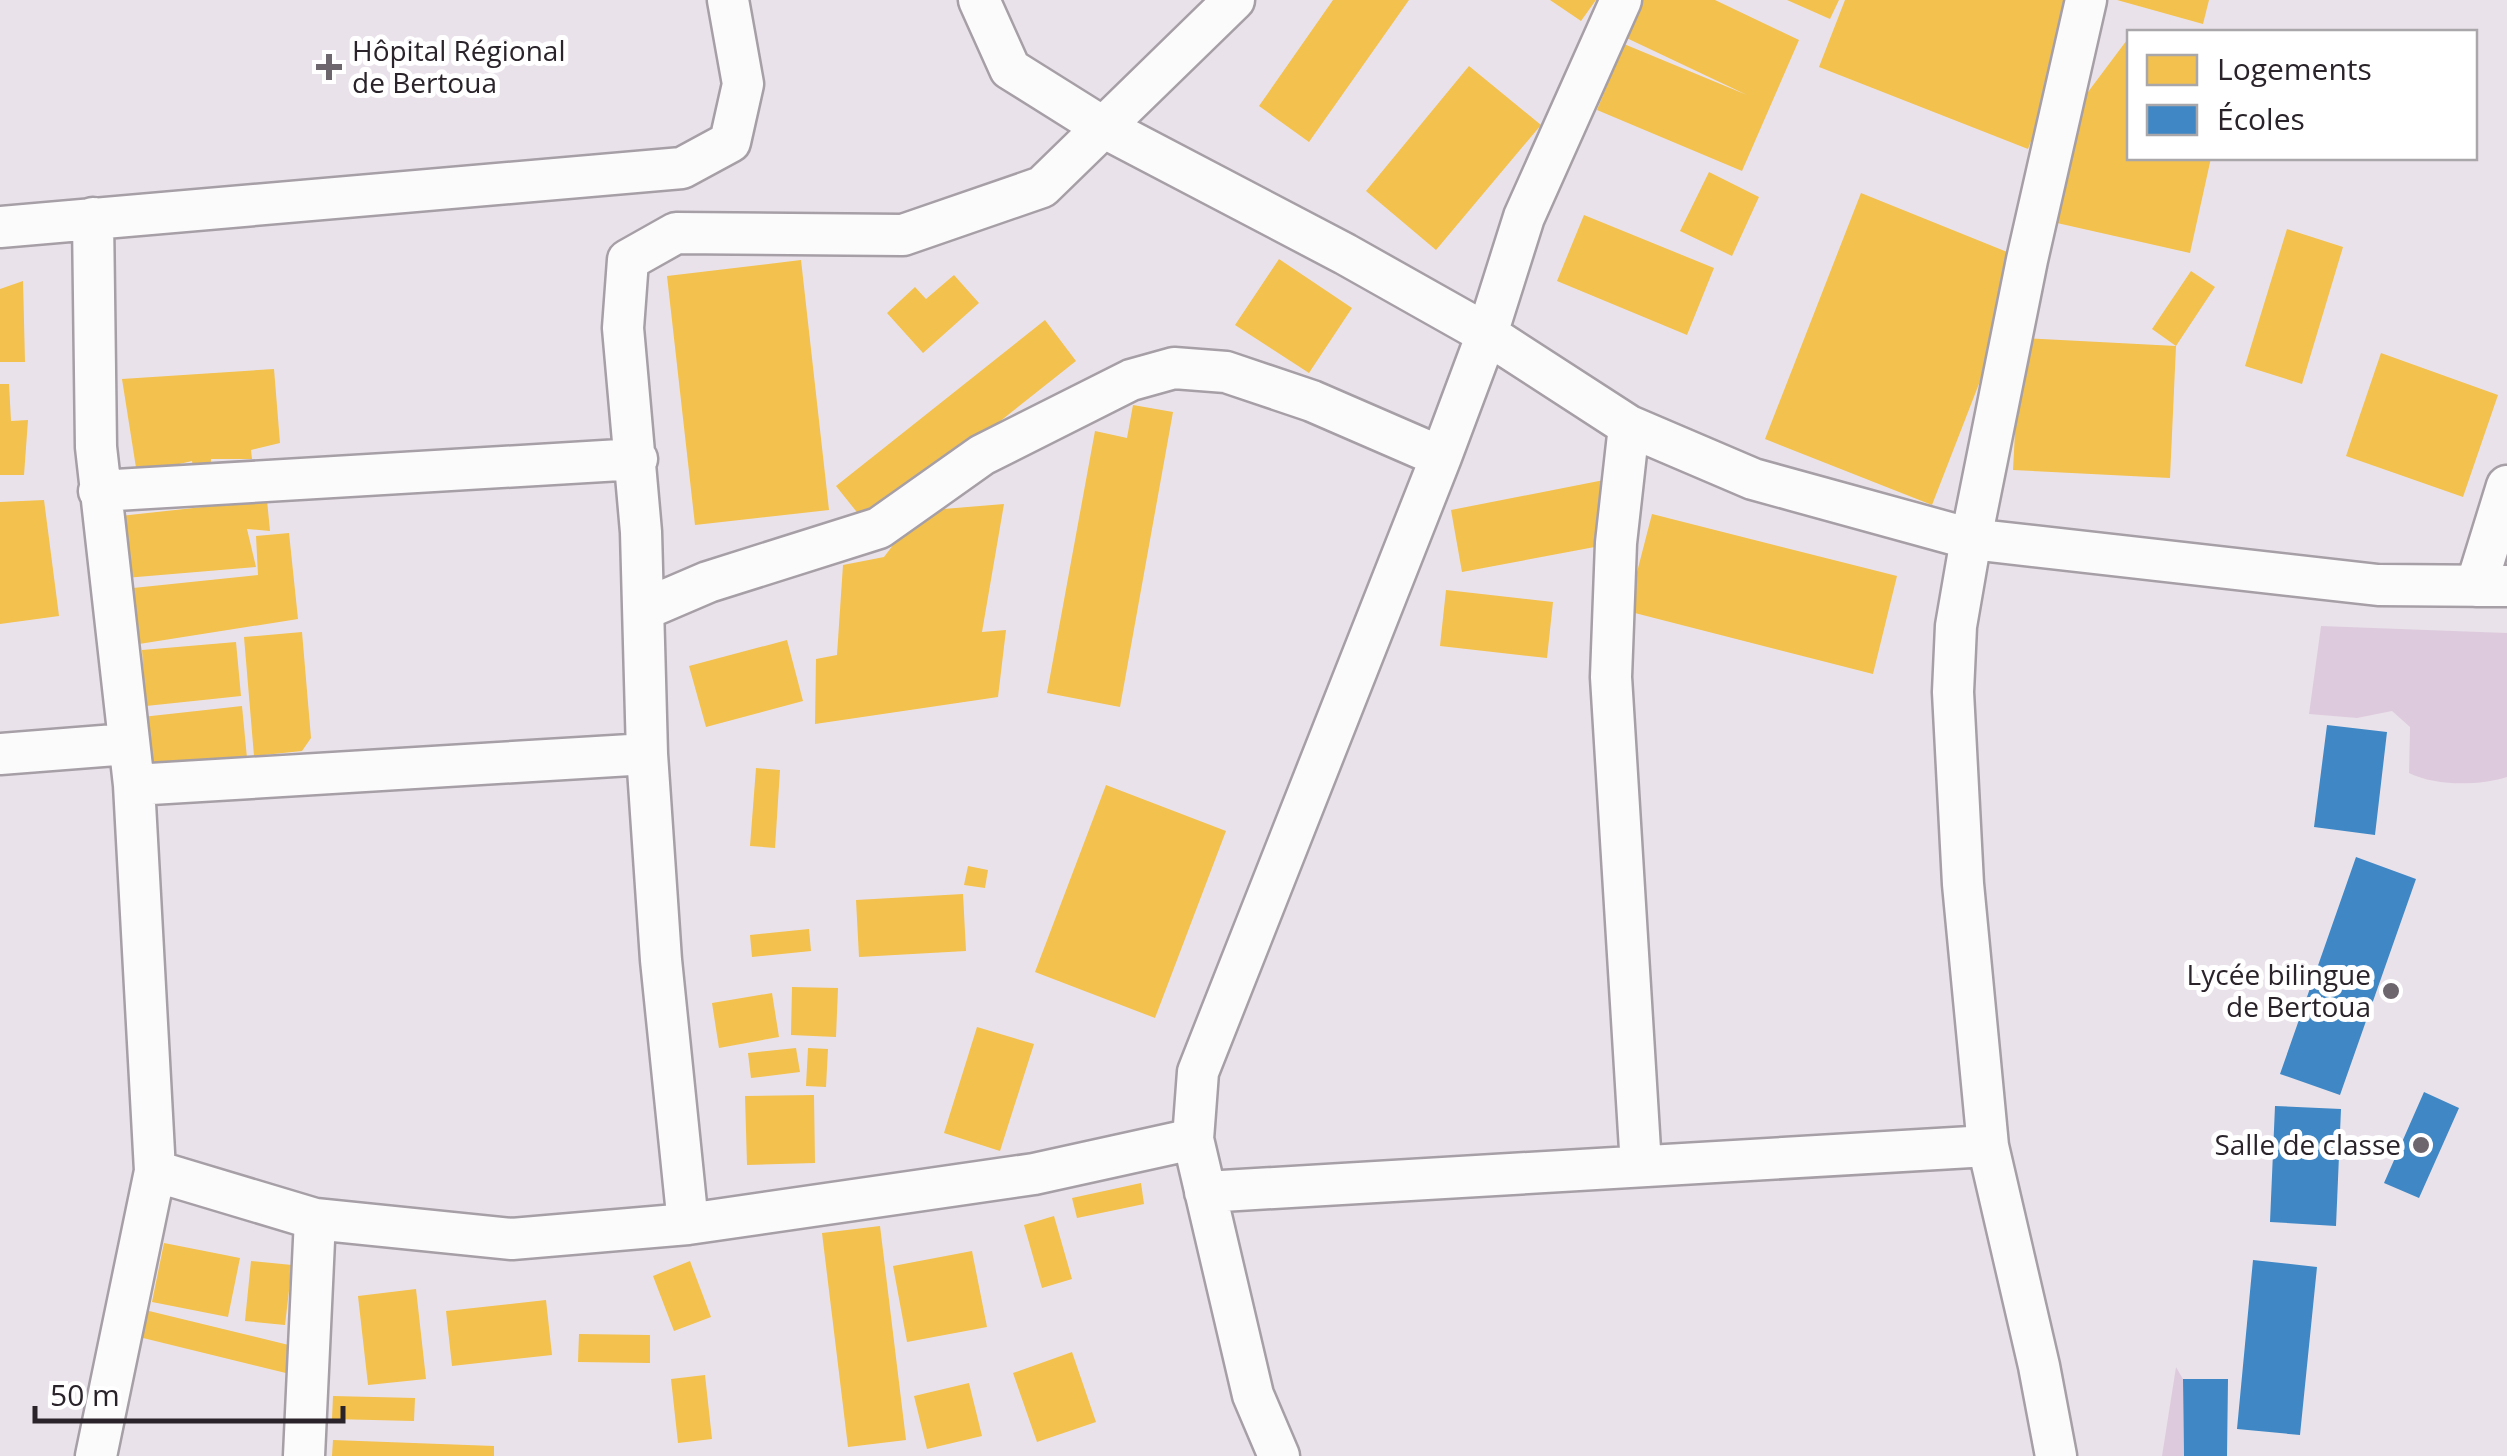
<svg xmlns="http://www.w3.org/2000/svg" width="2507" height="1456" viewBox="0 0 2507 1456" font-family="'Open Sans',sans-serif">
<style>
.green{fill:#ddcbdd}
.homes{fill:#f2c14e}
.schools{fill:#3f88c5}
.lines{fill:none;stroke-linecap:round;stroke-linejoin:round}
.minor-casing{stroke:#a69fa6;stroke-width:45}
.minor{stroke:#fcfbfc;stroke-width:40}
.poi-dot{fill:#6d666d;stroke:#fff;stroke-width:4}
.labels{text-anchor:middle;stroke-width:10;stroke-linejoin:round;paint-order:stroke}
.poi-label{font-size:28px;fill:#2a242a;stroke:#fff;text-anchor:end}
</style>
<rect width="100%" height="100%" fill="#eae2ea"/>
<!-- green -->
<path class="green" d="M 2321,626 L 2507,633 L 2507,777 C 2479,786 2435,786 2409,773 L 2410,727 L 2392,711 L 2357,718 L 2309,714 Z
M 2176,1367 L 2183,1379 L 2184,1456 L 2162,1456 Z"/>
<!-- homes -->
<path class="homes" d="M 1333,0 L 1409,0 L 1309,142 L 1259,106 Z
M 1550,0 L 1596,0 L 1581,21 Z
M 1631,0 L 1715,0 L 1799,40 L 1742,171 L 1597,110 L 1624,44 L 1747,95 L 1616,33 Z
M 1787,0 L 1839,0 L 1830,19 Z
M 1845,0 L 2085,0 L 2028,149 L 1819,67 Z
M 2117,0 L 2209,0 L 2203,24 Z
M 2130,36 L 2130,158 L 2211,158 L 2190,253 L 2057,223 L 2078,122 L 2070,116 Z
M 1469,66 L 1541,125 L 1436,250 L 1366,191 Z
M 1709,172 L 1759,197 L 1732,256 L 1680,231 Z
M 1861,193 L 2027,260 L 1932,505 L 1765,439 Z
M 1584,215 L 1714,268 L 1687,335 L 1557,281 Z
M 2287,229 L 2343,247 L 2302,384 L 2245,366 Z
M 1279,259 L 1352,308 L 1309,373 L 1235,325 Z
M 801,260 L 829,510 L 695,525 L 667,276 Z
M 2191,271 L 2215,287 L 2176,346 L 2152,329 Z
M 954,275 L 979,303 L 923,353 L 887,313 L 915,287 L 926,299 Z
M 23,281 L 25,362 L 0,362 L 0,289 Z
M 1045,320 L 1076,361 L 868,526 L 836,486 Z
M 2020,338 L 2176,346 L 2170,478 L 2013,470 Z
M 2381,353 L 2498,395 L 2463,497 L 2346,456 Z
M 274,369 L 280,443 L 251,450 L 252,459 L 211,459 L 210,477 L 195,480 L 192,461 L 137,474 L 122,379 Z
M 0,384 L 9,384 L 11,421 L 28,420 L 24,475 L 0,475 Z
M 1133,405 L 1173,412 L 1120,707 L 1047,693 L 1095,431 L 1127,438 Z
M 1604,480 L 1616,543 L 1462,572 L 1451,510 Z
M 44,500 L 59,616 L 0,624 L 0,502 Z
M 267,500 L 270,531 L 247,529 L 256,567 L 125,578 L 120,516 Z
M 1004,504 L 982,632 L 1006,630 L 998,697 L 815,724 L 816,659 L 837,655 L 843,565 L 884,557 L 919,511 Z
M 1652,514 L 1897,576 L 1873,674 L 1627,611 Z
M 289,533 L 298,619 L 139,644 L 133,588 L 258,575 L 256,536 Z
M 1446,590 L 1553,602 L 1547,658 L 1440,646 Z
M 302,632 L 311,738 L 302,751 L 254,756 L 244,637 Z
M 787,640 L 803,701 L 706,727 L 689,666 Z
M 236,642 L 241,696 L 146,706 L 142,650 Z
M 242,706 L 247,758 L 143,767 L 142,717 Z
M 756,768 L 780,770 L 775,848 L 750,846 Z
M 1106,785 L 1226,831 L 1155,1018 L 1035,972 Z
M 968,866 L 988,870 L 985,888 L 964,885 Z
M 963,894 L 966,951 L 859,957 L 856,900 Z
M 809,929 L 811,951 L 752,957 L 750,935 Z
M 792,987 L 838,988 L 836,1037 L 791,1035 Z
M 772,993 L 779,1037 L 719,1048 L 712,1003 Z
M 977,1027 L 1034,1044 L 1000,1151 L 944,1133 Z
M 796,1048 L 800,1072 L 751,1078 L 748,1053 Z
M 808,1048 L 828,1049 L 826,1087 L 806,1086 Z
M 814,1095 L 815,1163 L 747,1165 L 745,1096 Z
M 1141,1183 L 1144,1204 L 1077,1218 L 1072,1198 Z
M 1054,1216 L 1072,1279 L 1042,1288 L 1024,1225 Z
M 880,1226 L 906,1440 L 848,1447 L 822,1233 Z
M 164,1243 L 240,1258 L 228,1317 L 152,1302 Z
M 972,1251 L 987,1327 L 907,1342 L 893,1266 Z
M 251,1261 L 292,1265 L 285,1325 L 245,1321 Z
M 690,1261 L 711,1317 L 674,1331 L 653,1276 Z
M 416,1289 L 426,1379 L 368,1385 L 358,1296 Z
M 546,1300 L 552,1355 L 452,1366 L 446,1311 Z
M 145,1310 L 301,1348 L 294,1375 L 139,1337 Z
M 579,1334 L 650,1335 L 650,1363 L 578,1362 Z
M 1072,1352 L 1096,1422 L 1037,1442 L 1013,1373 Z
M 705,1375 L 712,1439 L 678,1443 L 671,1379 Z
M 969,1383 L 982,1436 L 927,1449 L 914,1396 Z
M 333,1396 L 415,1398 L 414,1421 L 332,1419 Z
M 333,1440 L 494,1446 L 494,1456 L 332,1456 Z"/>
<!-- schools -->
<path class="schools" d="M 2327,725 L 2387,732 L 2375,835 L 2314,827 Z
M 2356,857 L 2416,879 L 2340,1095 L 2280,1074 Z
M 2424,1092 L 2459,1108 L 2419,1198 L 2384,1183 Z
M 2275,1106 L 2341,1109 L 2336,1226 L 2270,1222 Z
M 2253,1260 L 2317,1267 L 2300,1435 L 2237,1429 Z
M 2183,1379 L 2228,1379 L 2227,1456 L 2184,1456 Z"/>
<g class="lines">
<defs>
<path id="minor" d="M 979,0 L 1010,69 L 1101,126 L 1345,254 L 1487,334 L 1629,426 L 1753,479 L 1971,539 L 2378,585 L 2507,586
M 93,218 L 96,447 L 134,785 L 155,1171 L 96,1456
M 0,227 L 682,168 L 730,142 L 743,84 L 728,0
M 1629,426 L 1616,543 L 1611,677 L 1641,1166
M 99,491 L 637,459
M 2476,586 L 2507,486
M 645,609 L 708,582 L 879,528 L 982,455 L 1131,380 L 1174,368 L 1226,372 L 1312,401 L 1441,457
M 0,754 L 128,744
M 134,785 L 647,754
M 155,1171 L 315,1219 L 512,1239 L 688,1224 L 1034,1174 L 1193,1139
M 1205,1192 L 1988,1146
M 688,1224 L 661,960 L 647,754 L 641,532 L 623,328 L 628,260 L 676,233 L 903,235 L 1042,187 L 1234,0
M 304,1456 L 315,1219
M 1279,1456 L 1253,1395 L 1193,1139 L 1198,1072 L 1441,457 L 1487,334 L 1524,217 L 1621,0
M 2056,1456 L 2039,1366 L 1988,1146 L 1963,884 L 1953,692 L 1956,626 L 1971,539 L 2027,260 L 2086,0"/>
</defs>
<!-- minor casing -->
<use href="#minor" class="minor-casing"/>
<!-- minor -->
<use href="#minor" class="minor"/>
</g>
<!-- markers -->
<g class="poi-dot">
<path d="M324 52h10v10h10v10h-10v10h-10v-10h-10v-10h10z"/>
<circle cx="2391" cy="991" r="10"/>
<circle cx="2421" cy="1145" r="10"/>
</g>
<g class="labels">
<!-- poi labels -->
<g class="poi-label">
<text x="352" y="61" text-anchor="start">Hôpital Régional<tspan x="352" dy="32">de Bertoua</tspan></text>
<text x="2371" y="985">Lycée bilingue<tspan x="2371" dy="32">de Bertoua</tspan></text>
<text x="2401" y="1155">Salle de classe</text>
</g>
</g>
<!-- legend -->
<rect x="2127" y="30" width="350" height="130" fill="#ffffff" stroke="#aaa7aa" stroke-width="2.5"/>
<rect x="2147" y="55" width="50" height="30" fill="#f2c14e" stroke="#aaa7aa" stroke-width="2.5"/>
<text x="2217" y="80" font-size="30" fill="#2a242a">Logements</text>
<rect x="2147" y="105" width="50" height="30" fill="#3f88c5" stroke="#aaa7aa" stroke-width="2.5"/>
<text x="2217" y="130" font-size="30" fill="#2a242a">Écoles</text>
<!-- scale -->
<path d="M35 1406v15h308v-15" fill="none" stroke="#2a242a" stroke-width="5"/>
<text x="50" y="1406" font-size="30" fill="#2a242a" stroke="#ffffff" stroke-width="8" paint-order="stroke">50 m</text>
</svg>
